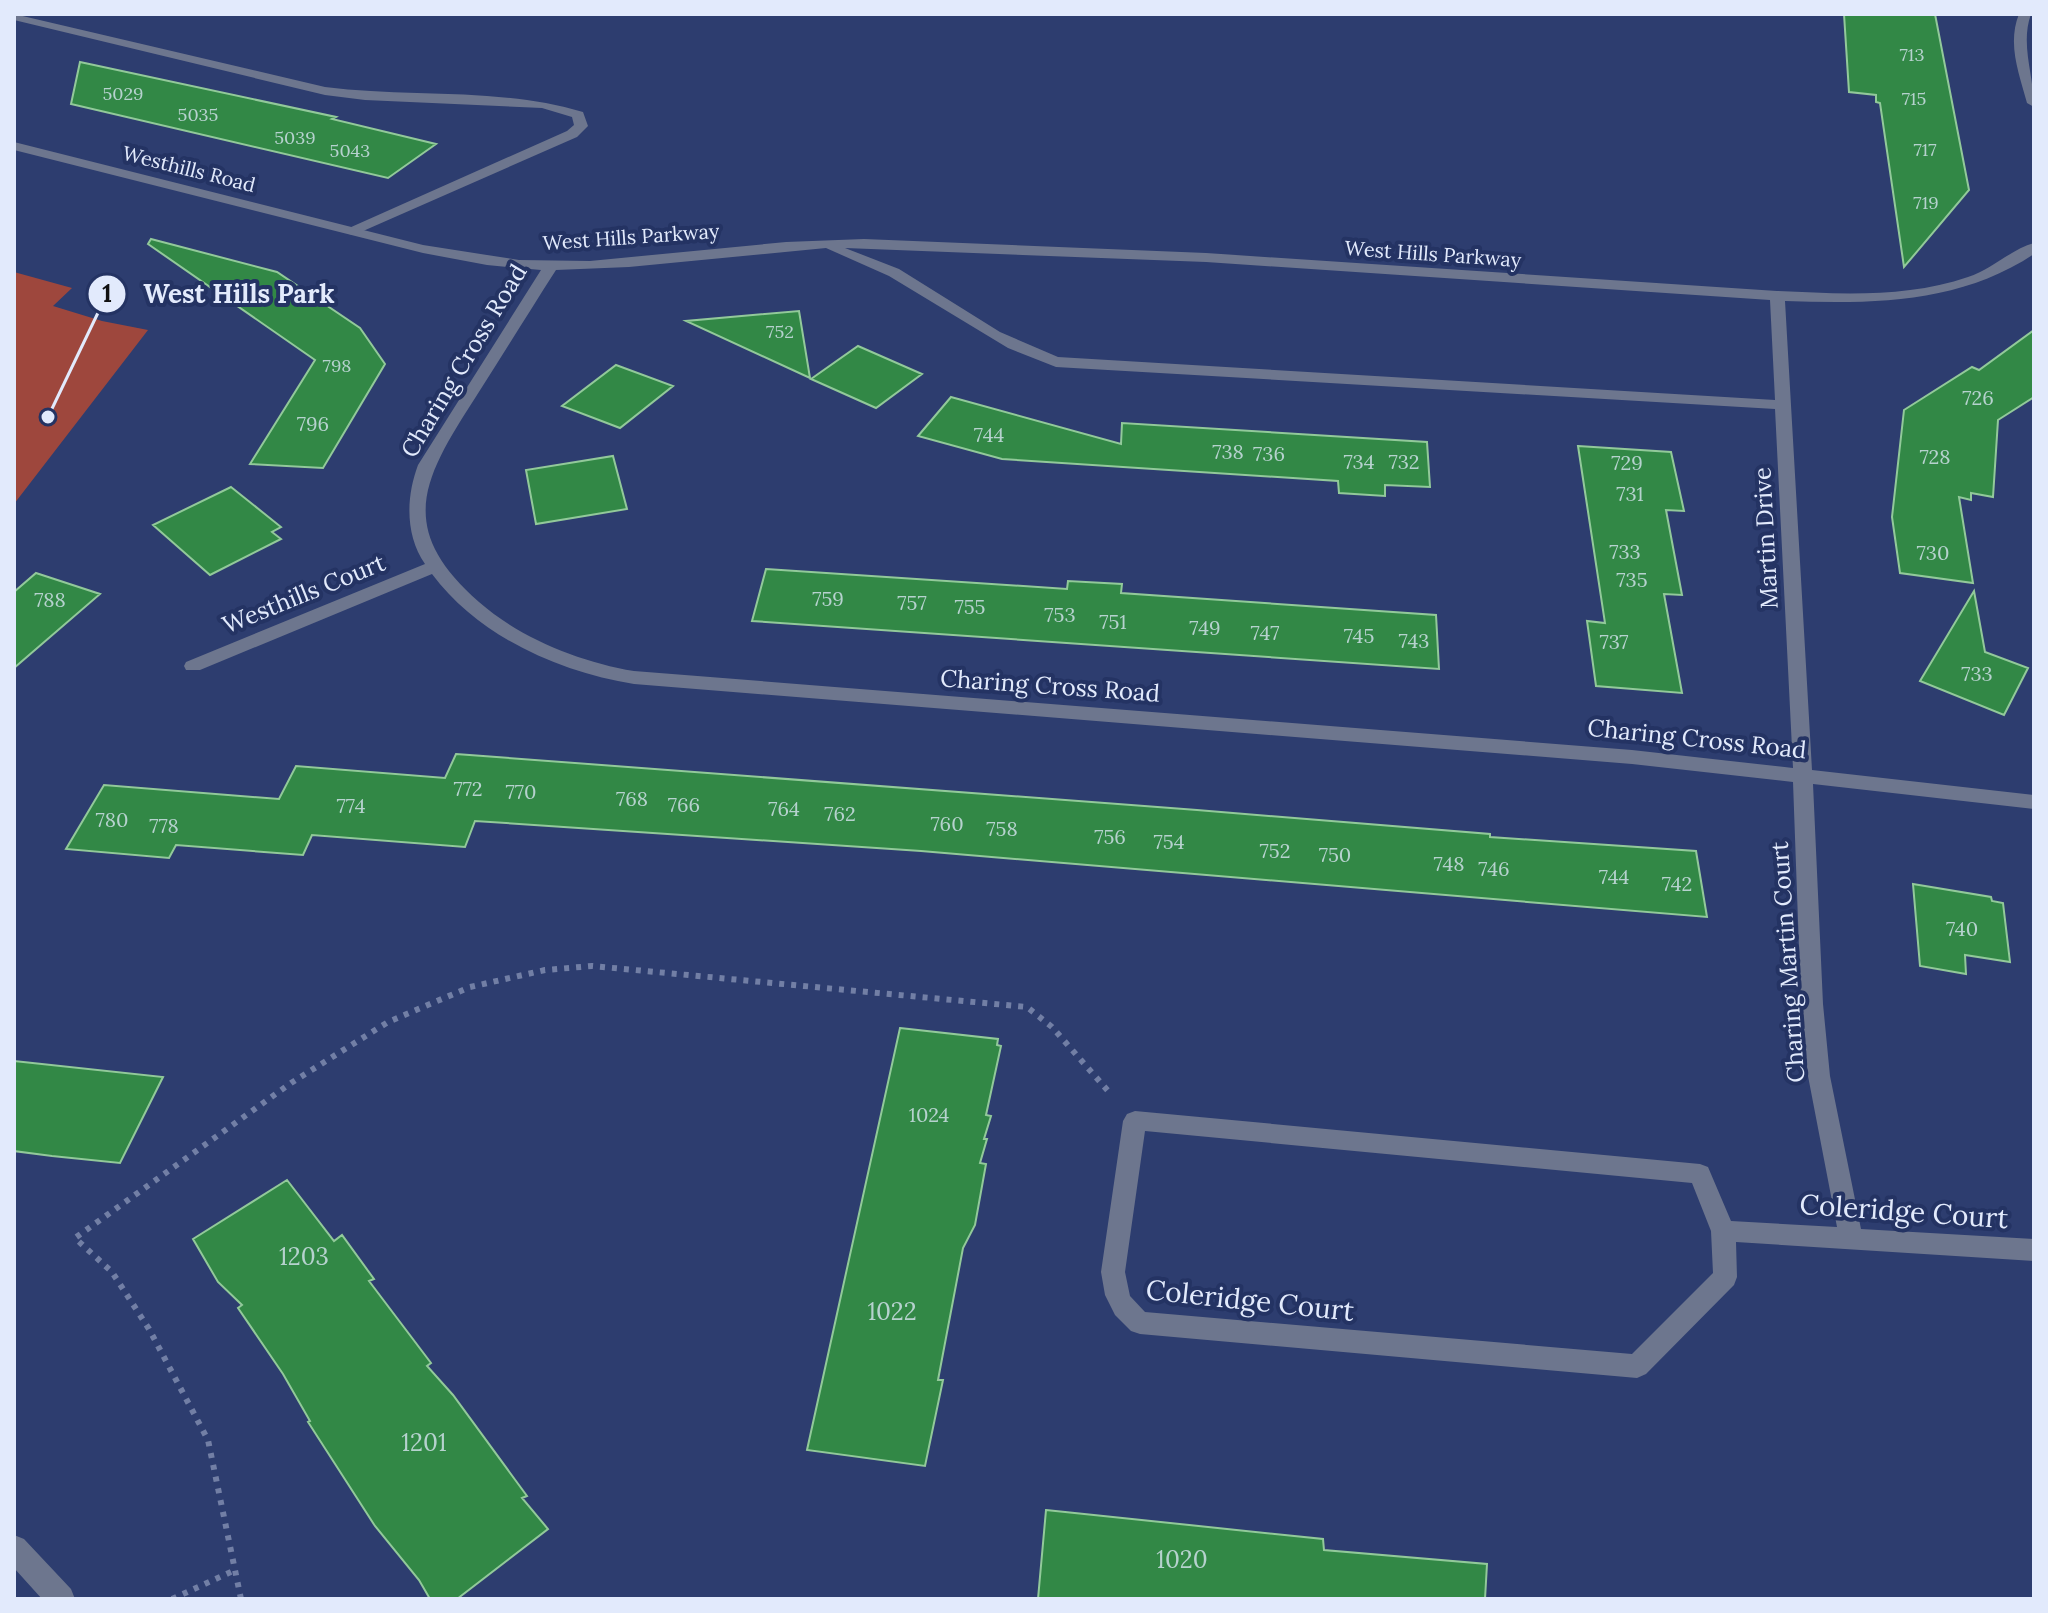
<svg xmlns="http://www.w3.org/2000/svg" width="2048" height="1613" viewBox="0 0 2048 1613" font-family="Lora,serif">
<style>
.green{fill:#9e473d}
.building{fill:#328846;stroke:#92c99a;stroke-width:2}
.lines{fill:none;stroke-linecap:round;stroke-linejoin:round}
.path{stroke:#727fa5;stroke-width:6;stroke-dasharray:5 7;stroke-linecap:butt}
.lane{fill:#6d768e;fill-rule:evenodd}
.street{fill:#6d768e;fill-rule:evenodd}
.labels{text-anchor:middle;stroke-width:8;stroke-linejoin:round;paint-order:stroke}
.far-number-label{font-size:18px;fill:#b6d2ce}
.far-street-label{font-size:20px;fill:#e2eafc;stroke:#243363}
.number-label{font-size:20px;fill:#b6d2ce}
.street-label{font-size:24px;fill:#e2eafc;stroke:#243363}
.near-number-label{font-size:24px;fill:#b6d2ce}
.near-street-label{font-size:28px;fill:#e2eafc;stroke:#243363}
.leader{fill:none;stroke:#e2eafc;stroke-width:3}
.callout-dot{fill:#e2eafc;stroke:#243363;stroke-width:3}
.mark-label{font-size:24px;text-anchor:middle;font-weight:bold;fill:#111}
.callout-label{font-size:26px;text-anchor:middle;font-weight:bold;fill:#e2eafc;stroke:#243363;stroke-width:8;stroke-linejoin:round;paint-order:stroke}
</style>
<rect width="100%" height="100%" fill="#2d3d6f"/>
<!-- green -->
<path class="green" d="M 14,272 L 72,288 L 53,306 L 102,321 L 148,330 L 14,504 Z"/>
<!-- building -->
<path class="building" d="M 1844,14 L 1935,14 L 1969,190 L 1904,267 L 1880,103 L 1876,102 L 1876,95 L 1849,92 Z
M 80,62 L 336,117 L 332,119 L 436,144 L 388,178 L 71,104 Z
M 151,239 L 277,272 L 360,328 L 385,364 L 323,468 L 250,464 L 315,360 L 148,244 Z
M 799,311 L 810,378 L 686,321 Z
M 2034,330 L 2034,397 L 1998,420 L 1993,497 L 1971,493 L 1971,500 L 1959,497 L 1973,583 L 1900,573 L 1892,517 L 1904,410 L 1972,367 L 1979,370 Z
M 858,346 L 922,374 L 876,408 L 811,379 Z
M 616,365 L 673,386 L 620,428 L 562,406 Z
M 951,397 L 1121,444 L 1122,423 L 1427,442 L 1430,487 L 1385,485 L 1385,496 L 1339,493 L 1338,481 L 1002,459 L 918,436 Z
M 1578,446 L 1671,452 L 1684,511 L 1666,510 L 1682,595 L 1664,594 L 1682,693 L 1596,686 L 1587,621 L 1605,623 Z
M 613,456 L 627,509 L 536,524 L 526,470 Z
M 231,487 L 281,527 L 272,532 L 281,539 L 210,575 L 153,525 Z
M 766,569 L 1067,589 L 1068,581 L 1122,584 L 1121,593 L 1436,615 L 1439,669 L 752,621 Z
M 36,573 L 100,594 L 14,668 L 14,592 Z
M 1974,591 L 1985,652 L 2028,668 L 2004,715 L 1920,681 Z
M 456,754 L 1197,810 L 1490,834 L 1490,837 L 1696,851 L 1707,917 L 921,851 L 475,821 L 465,847 L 312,835 L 303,855 L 176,845 L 169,858 L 66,849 L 104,785 L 279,799 L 296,766 L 445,778 Z
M 1913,884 L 1991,897 L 1992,901 L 2003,903 L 2010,962 L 1965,955 L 1966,974 L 1920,966 Z
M 900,1028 L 998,1039 L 997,1045 L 1001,1046 L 986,1115 L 991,1116 L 984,1139 L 987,1139 L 980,1163 L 986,1164 L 975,1225 L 963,1248 L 938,1380 L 943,1380 L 925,1466 L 807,1450 Z
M 14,1061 L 163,1077 L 120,1163 L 52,1156 L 14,1151 Z
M 287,1180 L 334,1241 L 342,1235 L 374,1279 L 369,1281 L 431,1363 L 427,1366 L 453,1395 L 527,1496 L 522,1498 L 548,1529 L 457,1599 L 430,1599 L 419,1580 L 375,1526 L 308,1422 L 310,1421 L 283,1374 L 238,1308 L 242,1305 L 218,1282 L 193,1239 Z
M 1046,1510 L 1323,1539 L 1324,1550 L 1487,1564 L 1485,1599 L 1038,1599 Z"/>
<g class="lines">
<!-- path -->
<path class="path" d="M 172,1599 L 233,1571
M 241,1599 L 208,1440 L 149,1329 L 112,1272 L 75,1238 L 291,1083 L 388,1022 L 470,987 L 545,970 L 592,966 L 1027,1007 L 1052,1027 L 1109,1092"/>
<!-- lane -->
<path class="lane" d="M 14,14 L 325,87 C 410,98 501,87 583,112 L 588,126 L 577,137 L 354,235 L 349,234 L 349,228 L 567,131 L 574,125 L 572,117 L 542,108 L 365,100 L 325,95 L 14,20 Z"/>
<!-- street -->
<path class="street" d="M 2019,14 L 2031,14 C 2020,45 2034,75 2034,107 L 2027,103 C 2019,73 2007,44 2019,14 Z
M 14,142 L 423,245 L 519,260 L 590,261 L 786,242 L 864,239 L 1206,253 L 1777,291 C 1841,294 1907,298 1968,277 C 1992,269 2012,249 2034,243 L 2034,254 C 1959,304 1872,304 1785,301 L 1812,770 L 2034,795 L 2034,809 L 1813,784 L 1823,1004 L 1830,1076 L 1861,1229 L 2034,1239 L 2034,1261 L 1736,1242 L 1737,1277 L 1734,1285 L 1646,1374 L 1637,1378 L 1140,1334 L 1131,1331 L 1115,1315 L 1105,1295 L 1101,1272 L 1123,1121 L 1127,1114 L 1135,1111 L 1700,1164 L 1708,1167 L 1731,1221 L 1837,1227 L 1808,1076 L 1801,1004 L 1793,782 L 1632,764 L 634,684 C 559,672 478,636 432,574 L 200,670 L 186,670 L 184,666 L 186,662 L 425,564 C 405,535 406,497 418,465 L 541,270 L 487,265 L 423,253 L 14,150 ZM 826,248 L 889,276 L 1008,348 L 1056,367 L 1775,409 L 1793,768 L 1632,750 L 634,671 C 580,662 520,638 479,602 C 393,527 425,476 477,395 C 504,353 529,312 556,270 L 629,267 ZM 845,248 L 1206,262 L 1770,300 L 1775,400 L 1058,357 L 1000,332 L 899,269 ZM 1145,1131 L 1692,1183 L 1711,1231 L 1713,1273 L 1632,1354 L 1145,1312 L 1130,1296 L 1125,1272 Z
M 14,1535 L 24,1539 L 71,1589 L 75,1599 L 42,1599 L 14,1568 Z"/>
</g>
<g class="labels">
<!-- far-number labels -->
<g class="far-number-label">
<text x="1912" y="61">713</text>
<text x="123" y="100">5029</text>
<text x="1914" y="105">715</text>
<text x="198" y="121">5035</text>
<text x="295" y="144">5039</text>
<text x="1925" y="156">717</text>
<text x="350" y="157">5043</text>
<text x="1926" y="209">719</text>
<text x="780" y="338">752</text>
<text x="337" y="372">798</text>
</g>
<!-- far-street labels -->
<g class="far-street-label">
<text transform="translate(189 169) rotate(14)" y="7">Westhills Road</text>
<text transform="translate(631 237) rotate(-4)" y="7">West Hills Parkway</text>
<text transform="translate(1433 254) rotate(4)" y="7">West Hills Parkway</text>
</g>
<!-- number labels -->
<g class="number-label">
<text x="1978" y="405">726</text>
<text x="313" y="431">796</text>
<text x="989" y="442">744</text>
<text x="1228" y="459">738</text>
<text x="1269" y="461">736</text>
<text x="1935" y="464">728</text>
<text x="1359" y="469">734</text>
<text x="1404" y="469">732</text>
<text x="1627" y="470">729</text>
<text x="1630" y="501">731</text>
<text x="1625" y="559">733</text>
<text x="1933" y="560">730</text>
<text x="1632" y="587">735</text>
<text x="828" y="606">759</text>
<text x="50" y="607">788</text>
<text x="912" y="610">757</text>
<text x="970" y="614">755</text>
<text x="1060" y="622">753</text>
<text x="1113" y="629">751</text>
<text x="1205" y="635">749</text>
<text x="1265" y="640">747</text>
<text x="1359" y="643">745</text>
<text x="1414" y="648">743</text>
<text x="1614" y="649">737</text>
<text x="1977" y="681">733</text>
<text x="468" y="796">772</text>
<text x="521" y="799">770</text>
<text x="632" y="806">768</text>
<text x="684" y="812">766</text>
<text x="351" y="813">774</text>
<text x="784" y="816">764</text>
<text x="840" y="821">762</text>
<text x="112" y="827">780</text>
<text x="947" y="831">760</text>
<text x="164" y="833">778</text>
<text x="1002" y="836">758</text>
<text x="1110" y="844">756</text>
<text x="1169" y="849">754</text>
<text x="1275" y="858">752</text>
<text x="1335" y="862">750</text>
<text x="1449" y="871">748</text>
<text x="1494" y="876">746</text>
<text x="1614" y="884">744</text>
<text x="1677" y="891">742</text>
<text x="1962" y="936">740</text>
<text x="929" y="1122">1024</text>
</g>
<!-- street labels -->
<g class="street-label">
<text transform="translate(464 361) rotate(-59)" y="8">Charing Cross Road</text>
<text transform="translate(1766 538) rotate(-93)" y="8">Martin Drive</text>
<text transform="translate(304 594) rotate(-22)" y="8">Westhills Court</text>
<text transform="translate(1050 686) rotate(4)" y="8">Charing Cross Road</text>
<text transform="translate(1697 739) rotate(6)" y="8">Charing Cross Road</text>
<text transform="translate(1788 962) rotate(-94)" y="8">Charing Martin Court</text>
</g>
<!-- near-number labels -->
<g class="near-number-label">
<text x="304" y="1265">1203</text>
<text x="892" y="1320">1022</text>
<text x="424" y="1451">1201</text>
<text x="1182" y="1568">1020</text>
</g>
<!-- near-street labels -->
<g class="near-street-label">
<text transform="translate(1904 1211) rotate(4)" y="10">Coleridge Court</text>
<text transform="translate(1250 1300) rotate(6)" y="10">Coleridge Court</text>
</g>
</g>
<!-- callouts -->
<path class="leader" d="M48 417L107 294"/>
<g class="callout-dot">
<circle cx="48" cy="417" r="8"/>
<circle cx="107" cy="294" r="20"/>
</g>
<g class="mark-label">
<text x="107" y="302">1</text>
</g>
<g class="callout-label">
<text x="239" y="303">West Hills Park</text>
</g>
<!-- border -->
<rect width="2048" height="1613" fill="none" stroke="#e2eafc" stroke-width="32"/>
</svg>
